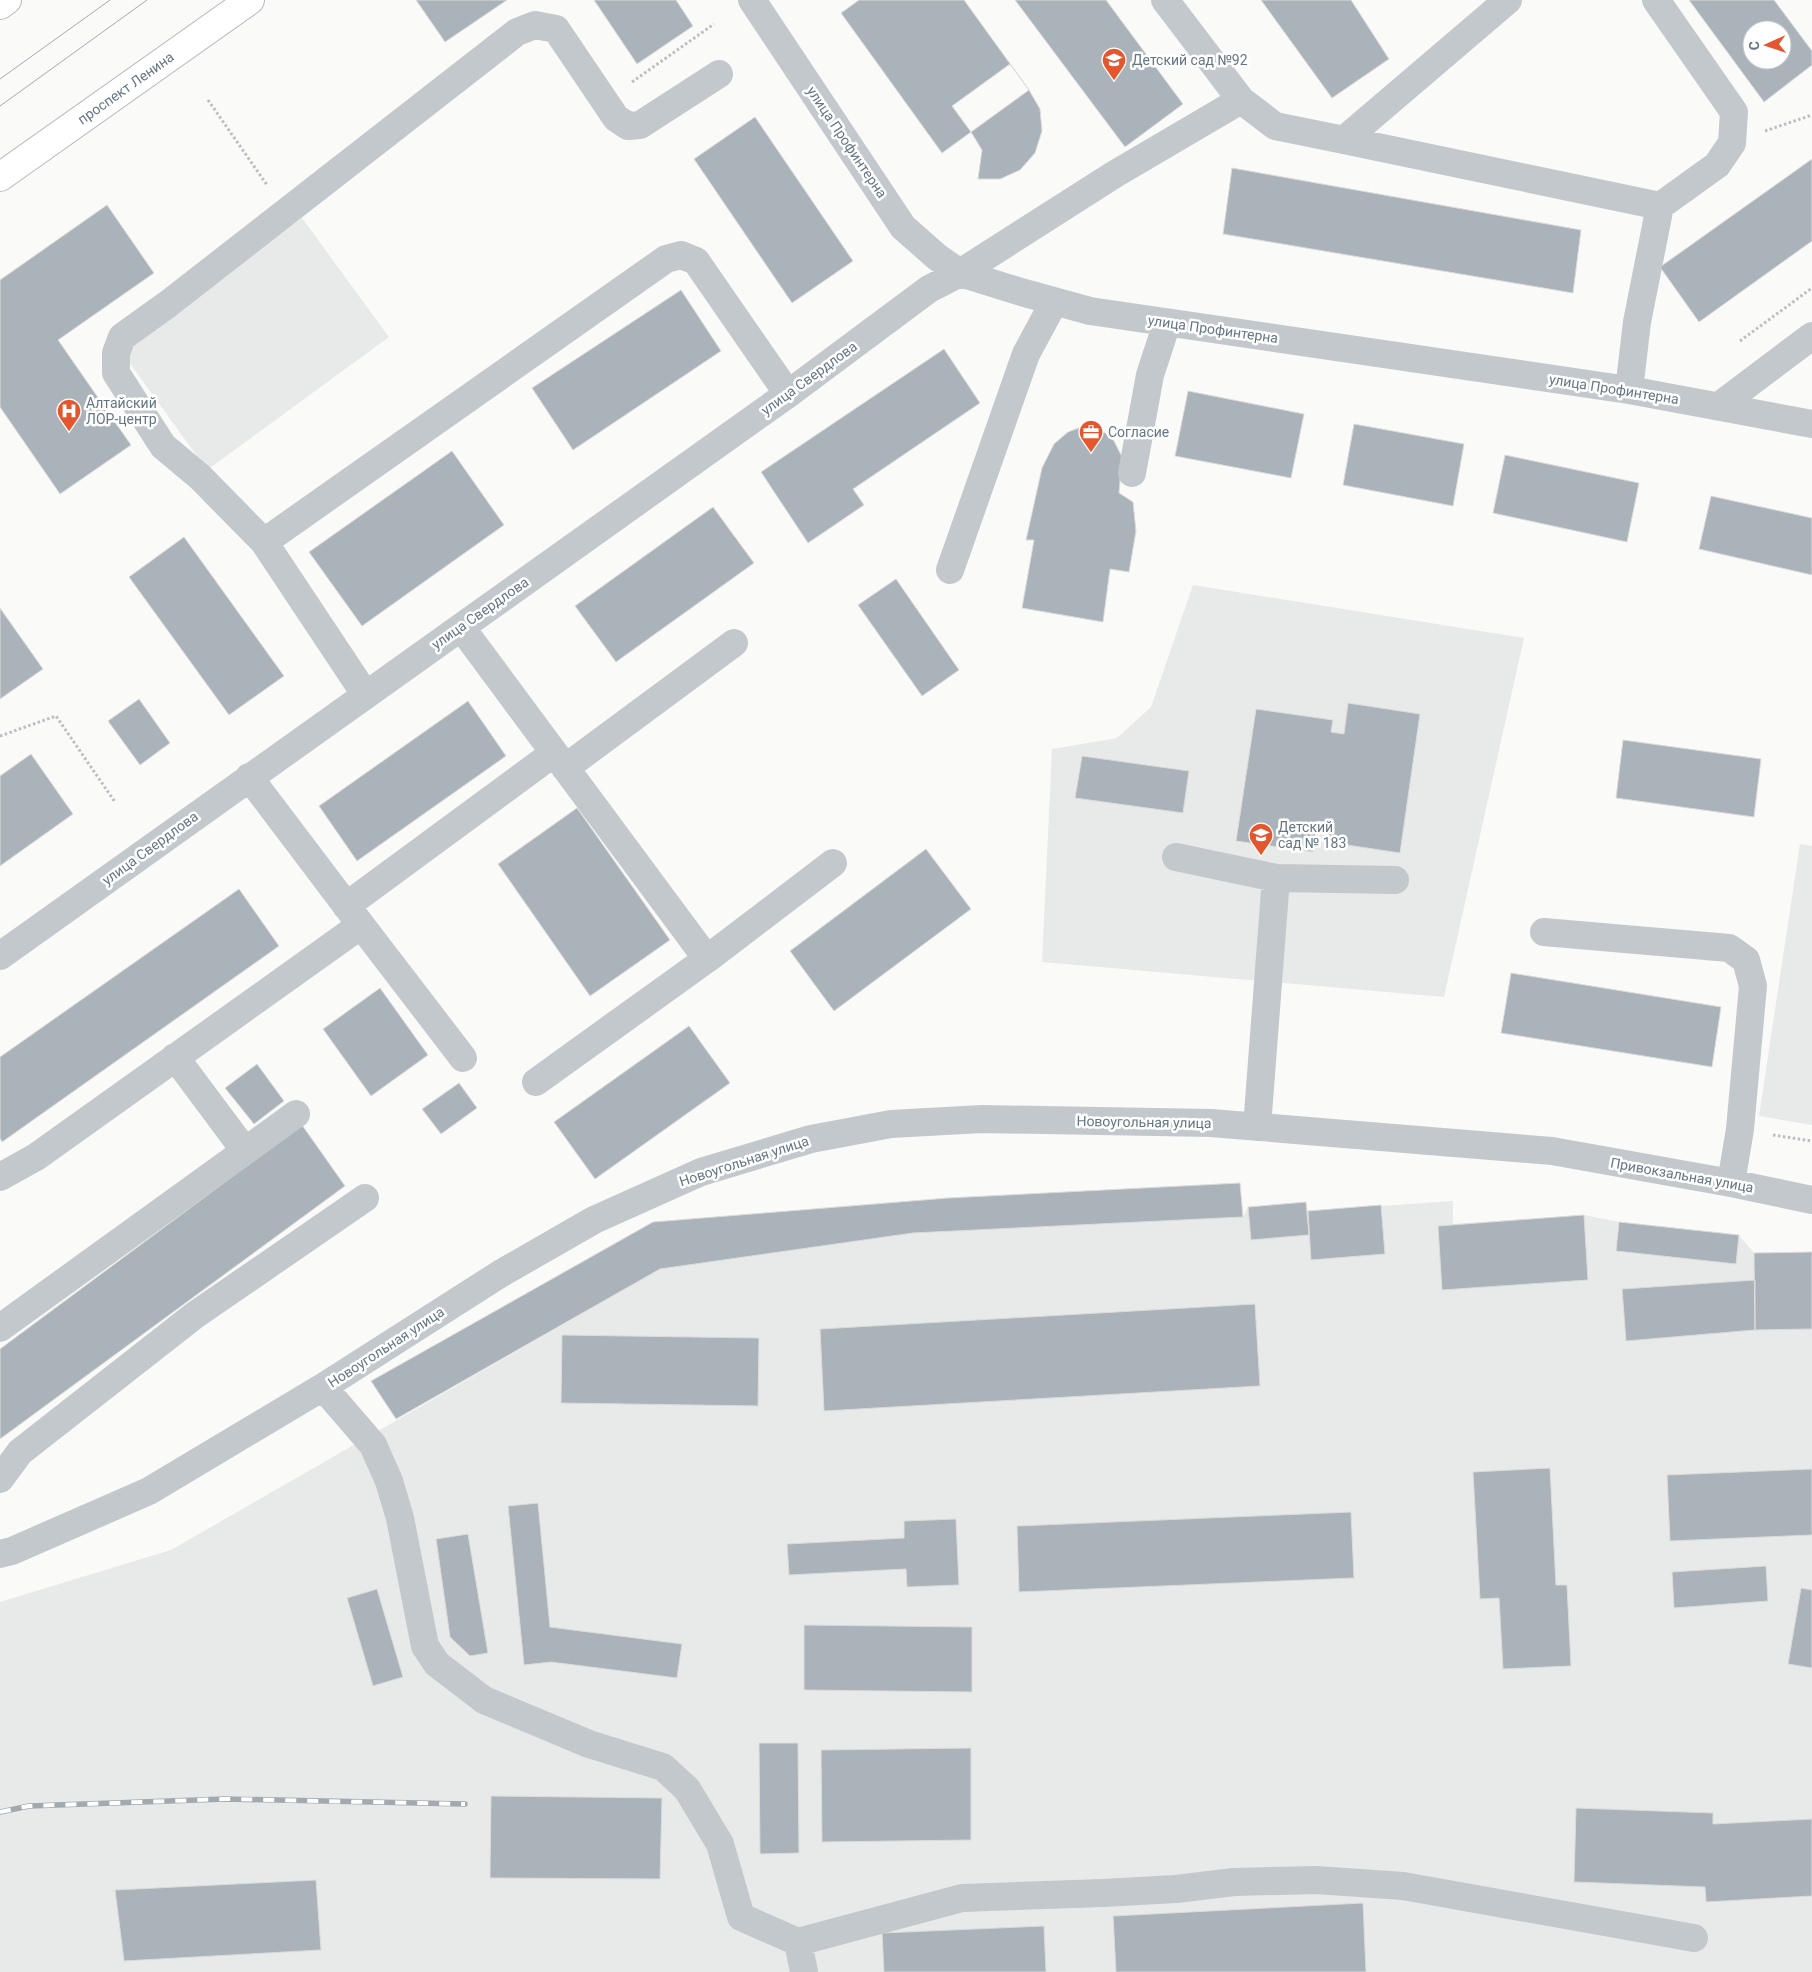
<svg xmlns="http://www.w3.org/2000/svg" width="1812" height="1972" viewBox="0 0 1812 1972" font-family="Roboto,sans-serif">
<style>
.built{fill:#e8e9e9}
.building{fill:#aab3b9;stroke:#dcdcda;fill-rule:evenodd}
.lines{fill:none;stroke-linecap:round;stroke-linejoin:round}
.major-casing{stroke:#b5babe;stroke-width:30}
.path{stroke:#bbbfc2;stroke-width:3;stroke-dasharray:2.5 2.5;stroke-linecap:butt}
.minor{stroke:#c3c8cc;stroke-width:28}
.major{stroke:#fff;stroke-width:28}
.tram{stroke:#a2aab0;stroke-width:1}
.rail-casing{stroke:#a2aab0;stroke-width:5.5}
.rail{stroke:#fff;stroke-width:4;stroke-dasharray:11;stroke-linecap:butt}
.labels{text-anchor:middle;stroke-width:5;stroke-linejoin:round;paint-order:stroke}
.poi-label{font-size:14px;fill:#657683;stroke:#fff;text-anchor:start}
.street-label{font-size:14px;fill:#657683;stroke:#fff}
</style>
<rect width="100%" height="100%" fill="#fafaf8"/>
<!-- built -->
<path class="built" d="M 302,218 L 389,337 L 207,470 L 121,351 Z
M 1193,585 L 1524,638 L 1444,997 L 1042,962 L 1052,749 L 1117,738 L 1151,707 Z
M 1800,844 L 1812,846 L 1812,1125 L 1759,1116 Z
M 1453,1201 L 1453,1224 L 1584,1215 L 1619,1222 L 1739,1235 L 1754,1253 L 1812,1252 L 1812,1972 L 0,1972 L 0,1602 L 171,1550 L 660,1269 L 913,1233 L 1243,1217 L 1248,1207 L 1306,1202 L 1308,1211 Z"/>
<!-- building -->
<path class="building" d="M 416,0 L 507,0 L 445,42 Z
M 594,0 L 676,0 L 693,26 L 637,64 Z
M 859,0 L 964,0 L 1029,90 L 1040,109 L 1042,131 L 1035,153 L 1020,170 L 1000,179 L 978,179 L 982,150 L 971,132 L 942,153 L 841,13 Z
M 1015,0 L 1106,0 L 1183,104 L 1125,147 Z
M 1261,0 L 1351,0 L 1389,59 L 1332,98 Z
M 1689,0 L 1774,0 L 1812,51 L 1812,65 L 1764,102 ZM 1752,30 L 1782,30 L 1782,60 L 1752,60 Z
M 1010,64 L 1029,90 L 971,132 L 952,106 Z
M 755,117 L 853,261 L 792,303 L 694,159 Z
M 1812,159 L 1812,241 L 1699,322 L 1660,267 Z
M 1232,168 L 1581,230 L 1573,293 L 1223,234 Z
M 107,205 L 154,273 L 58,340 L 131,445 L 60,494 L 0,407 L 0,280 Z
M 681,290 L 721,351 L 573,450 L 532,388 Z
M 944,349 L 980,403 L 853,489 L 864,505 L 808,543 L 761,472 Z
M 1188,391 L 1304,414 L 1291,478 L 1175,456 Z
M 1354,424 L 1464,444 L 1453,506 L 1343,485 Z
M 1084,426 L 1102,430 L 1114,441 L 1122,457 L 1119,493 L 1133,502 L 1136,531 L 1129,572 L 1110,569 L 1103,622 L 1022,608 L 1034,540 L 1026,540 L 1042,468 L 1054,444 L 1068,432 Z
M 452,451 L 504,525 L 362,626 L 309,552 Z
M 1505,455 L 1639,483 L 1627,542 L 1493,513 Z
M 1711,496 L 1812,518 L 1812,575 L 1699,549 Z
M 713,507 L 754,563 L 616,662 L 575,606 Z
M 184,537 L 284,676 L 229,715 L 129,577 Z
M 896,579 L 959,670 L 922,696 L 858,605 Z
M 0,608 L 43,669 L 0,699 Z
M 139,699 L 170,743 L 140,765 L 108,721 Z
M 468,701 L 506,756 L 357,861 L 319,806 Z
M 1348,703 L 1420,714 L 1400,853 L 1327,842 L 1330,823 L 1318,821 L 1313,852 L 1236,841 L 1256,709 L 1333,720 L 1331,732 L 1344,734 Z
M 1623,740 L 1761,759 L 1754,817 L 1616,798 Z
M 31,754 L 73,814 L 0,866 L 0,776 Z
M 1082,756 L 1189,771 L 1183,813 L 1075,798 Z
M 577,808 L 670,940 L 590,996 L 498,864 Z
M 926,849 L 971,909 L 834,1011 L 790,951 Z
M 239,889 L 279,946 L 2,1142 L 0,1138 L 0,1057 Z
M 1511,973 L 1721,1007 L 1712,1067 L 1501,1033 Z
M 380,988 L 428,1055 L 371,1096 L 323,1029 Z
M 689,1026 L 730,1083 L 595,1179 L 554,1122 Z
M 257,1064 L 284,1101 L 254,1124 L 225,1088 Z
M 459,1083 L 477,1108 L 441,1134 L 422,1109 Z
M 302,1125 L 345,1186 L 0,1439 L 0,1349 Z
M 1240,1183 L 1243,1217 L 913,1233 L 660,1269 L 396,1419 L 371,1381 L 653,1222 L 948,1198 Z
M 1306,1202 L 1309,1235 L 1251,1240 L 1248,1207 Z
M 1381,1205 L 1385,1254 L 1311,1260 L 1308,1211 Z
M 1584,1215 L 1588,1280 L 1442,1290 L 1438,1226 Z
M 1619,1222 L 1739,1235 L 1736,1264 L 1616,1251 Z
M 1812,1252 L 1812,1329 L 1755,1330 L 1754,1253 Z
M 1755,1280 L 1755,1330 L 1626,1341 L 1622,1289 Z
M 1255,1304 L 1260,1386 L 824,1411 L 820,1329 Z
M 562,1335 L 759,1338 L 758,1406 L 561,1403 Z
M 1550,1468 L 1556,1585 L 1567,1585 L 1571,1666 L 1503,1669 L 1499,1598 L 1480,1599 L 1473,1472 Z
M 1812,1469 L 1812,1535 L 1670,1541 L 1667,1475 Z
M 538,1503 L 550,1627 L 682,1644 L 677,1678 L 551,1662 L 524,1665 L 508,1506 Z
M 1351,1512 L 1354,1578 L 1019,1592 L 1017,1526 Z
M 956,1519 L 959,1585 L 907,1587 L 906,1569 L 789,1575 L 787,1544 L 904,1538 L 904,1521 Z
M 468,1534 L 488,1653 L 470,1656 L 450,1637 L 436,1539 Z
M 1766,1566 L 1768,1601 L 1674,1608 L 1672,1572 Z
M 1801,1588 L 1812,1590 L 1812,1668 L 1788,1664 Z
M 377,1589 L 403,1677 L 373,1686 L 347,1598 Z
M 804,1625 L 972,1627 L 972,1692 L 804,1690 Z
M 759,1743 L 798,1743 L 799,1853 L 760,1854 Z
M 971,1748 L 971,1840 L 822,1842 L 821,1750 Z
M 491,1796 L 662,1798 L 660,1879 L 490,1878 Z
M 1576,1808 L 1713,1813 L 1713,1824 L 1812,1819 L 1812,1896 L 1706,1902 L 1705,1887 L 1574,1882 Z
M 316,1880 L 321,1950 L 124,1961 L 115,1890 Z
M 1363,1903 L 1366,1972 L 1116,1972 L 1113,1916 Z
M 1044,1926 L 1046,1972 L 884,1972 L 882,1933 Z"/>
<g class="lines">
<defs>
<g id="major">
<path d="M 0,5 L 7,0"/>
<path id="s1" d="M 0,177 L 250,0"/>
</g>
</defs>
<!-- major casing -->
<use href="#major" class="major-casing"/>
<!-- path -->
<path class="path" d="M 632,82 L 714,24
M 208,100 L 267,185
M 1765,131 L 1812,115
M 1740,341 L 1812,288
M 0,736 L 56,716 L 115,802
M 1773,1135 L 1812,1141"/>
<!-- minor -->
<path class="minor" d="M 752,0 L 903,227 L 937,257 L 960,273 L 1021,292 L 1090,311 L 1629,390 L 1812,424
M 1165,0 L 1241,100
M 1344,140 L 1660,206
M 1629,390 L 1637,322 L 1660,206 L 1717,165 L 1732,143 L 1734,112 L 1656,0
M 1719,406 L 1812,336
M 1132,473 L 1150,375 L 1167,323
M 264,542 L 666,259 L 681,255 L 696,261 L 788,394
M 950,570 L 1026,354 L 1054,302
M 461,627 L 707,959 L 536,1082
M 365,694 L 264,542 L 200,477 L 163,446 L 116,373 L 116,353 L 122,337 L 168,304 L 517,32 L 535,25 L 556,29 L 616,118 L 628,126 L 640,125 L 719,74
M 565,768 L 734,643
M 1176,857 L 1276,878 L 1395,880
M 346,906 L 554,753
M 361,925 L 463,1058
M 1544,932 L 1729,948 L 1746,960 L 1753,986 L 1740,1129 L 1731,1183
M 0,956 L 788,394 L 929,289 L 960,273 L 1115,174 L 1241,100 L 1275,126 L 1344,140 L 1508,0
M 707,959 L 833,863
M 1257,1127 L 1276,878
M 245,1151 L 296,1114
M 0,1177 L 36,1157 L 361,925 L 249,777
M 0,1328 L 245,1151 L 175,1057
M 323,1387 L 373,1445 L 389,1481 L 400,1518 L 425,1646 L 437,1664 L 484,1700 L 589,1744 L 663,1767 L 687,1789 L 720,1844 L 741,1917 L 798,1942 L 962,1898 L 1103,1893 L 1176,1889 L 1234,1882 L 1316,1880 L 1403,1886 L 1694,1938
M 0,1479 L 20,1452 L 195,1315 L 365,1198
M 0,1554 L 12,1551 L 149,1491 L 323,1387 L 500,1274 L 594,1220 L 701,1172 L 811,1139 L 891,1124 L 982,1119 L 1211,1123 L 1552,1151 L 1731,1183 L 1812,1200
M 798,1942 L 804,1972"/>
<!-- major -->
<use href="#major" class="major"/>
<!-- tram -->
<path class="tram" d="M 0,79 L 110,0
M 0,106 L 147,0"/>
<defs>
<path id="rail" d="M 0,1812 L 29,1806 L 225,1799 L 465,1804"/>
</defs>
<!-- rail casing -->
<use href="#rail" class="rail-casing"/>
<!-- rail -->
<use href="#rail" class="rail"/>
</g>
<!-- icons -->
<defs>
<symbol id="school-pin" viewBox="-11 -11 22 30"><path d="M0 17L-7.5 6A9.5 9.5 0 1 1 7.5 6Z" fill="#e4572e" stroke="#fff"/><path d="M0-5L7-2L0 1L-7-2ZM-4 1L0 2.5L4 1V4Q0 6-4 4Z" fill="#fff"/></symbol>
<symbol id="hospital-pin" viewBox="-11 -11 22 30"><path d="M0 17L-7.5 6A9.5 9.5 0 1 1 7.5 6Z" fill="#e4572e" stroke="#fff"/><path d="M-5-5h3v3.5h4V-5h3V5h-3V1.5h-4V5h-3Z" fill="#fff"/></symbol>
<symbol id="office-pin" viewBox="-11 -11 22 30"><path d="M0 17L-7.5 6A9.5 9.5 0 1 1 7.5 6Z" fill="#e4572e" stroke="#fff"/><path d="M-6-3h4V-5.5h4V-3h4V5H-6ZM-1-4.5V-3h2v-1.5ZM-6 0V1H6V0Z" fill="#fff"/></symbol>
</defs>
<g fill-rule="evenodd">
<use href="#school-pin" x="1100" y="46" width="28" height="38"/>
<use href="#hospital-pin" x="55" y="397" width="28" height="38"/>
<use href="#office-pin" x="1077" y="418" width="28" height="38"/>
<use href="#school-pin" x="1247" y="821" width="28" height="38"/>
</g>
<g class="labels">
<!-- poi labels -->
<g class="poi-label">
<text x="1132" y="65">Детский сад №92</text>
<text x="86" y="408">Алтайский<tspan x="86" dy="16">ЛОР-центр</tspan></text>
<text x="1108" y="437">Согласие</text>
<text x="1278" y="832">Детский<tspan x="1278" dy="16">сад № 183</tspan></text>
</g>
<!-- street labels -->
<g class="street-label">
<text dy="5" stroke="none"><textPath href="#s1" startOffset="154">проспект Ленина</textPath></text>
<text transform="translate(847 142) rotate(56)" y="5">улица Профинтерна</text>
<text transform="translate(1213 329) rotate(8)" y="5">улица Профинтерна</text>
<text transform="translate(809 378) rotate(-36)" y="5">улица Свердлова</text>
<text transform="translate(1614 389) rotate(9)" y="5">улица Профинтерна</text>
<text transform="translate(480 613) rotate(-35)" y="5">улица Свердлова</text>
<text transform="translate(150 848) rotate(-36)" y="5">улица Свердлова</text>
<text transform="translate(1144 1122) rotate(1)" y="5">Новоугольная улица</text>
<text transform="translate(744 1161) rotate(-18)" y="5">Новоугольная улица</text>
<text transform="translate(1682 1175) rotate(10)" y="5">Привокзальная улица</text>
<text transform="translate(386 1347) rotate(-33)" y="5">Новоугольная улица</text>
</g>
</g>
<!-- north arrow -->
<g transform="translate(1767 45) rotate(267)"><circle r="24" fill="#ffffff" stroke="#c1c8cd"/>
<path d="M0-4L9 19L0 12L-9 19Z" fill="#e4572e"/>
<text y="-8" font-size="14" font-weight="bold" text-anchor="middle" fill="#657683">С</text>
</g>
</svg>
